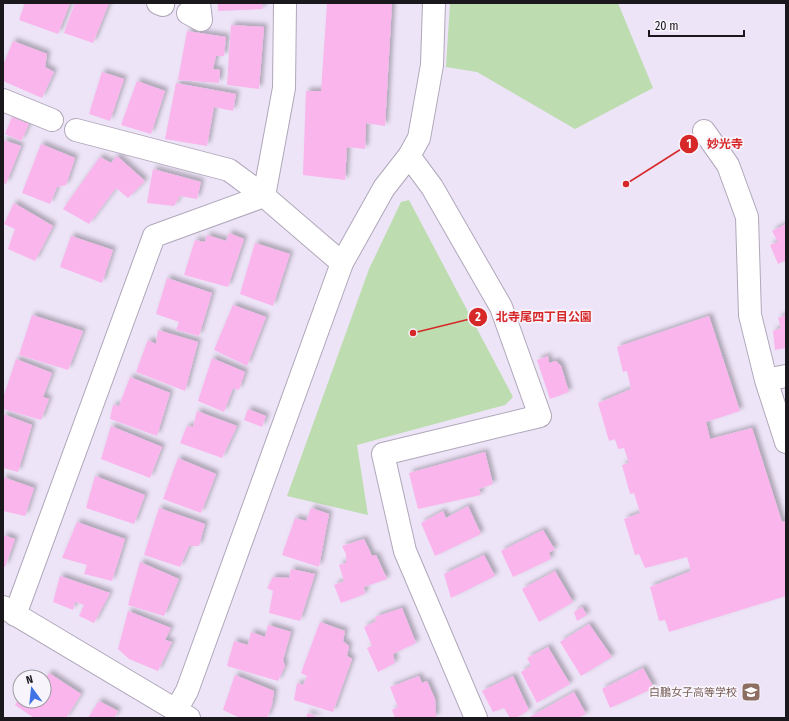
<svg xmlns="http://www.w3.org/2000/svg" width="789" height="721" viewBox="0 0 789 721" font-family="'Fira Sans Condensed','Noto Sans JP',sans-serif">
<style>
.green{fill:#bddcaf}
.building{fill:#fab5ec;filter:url(#shadow)}
.lines{fill:none;stroke-linecap:round;stroke-linejoin:round}
.minor-casing{stroke:#b0a7ba;stroke-width:24}
.tertiary-casing{stroke:#b0a7ba;stroke-width:24}
.minor{stroke:#fff;stroke-width:22}
.tertiary{stroke:#fff;stroke-width:22}
.labels{text-anchor:middle;stroke-width:3.5;stroke-linejoin:round;paint-order:stroke}
.education-label{font-size:11px;fill:#785e54;stroke:#f8f4fc;text-anchor:end}
.leader{fill:none;stroke:#d62828;stroke-width:1.5}
.callout-dot{fill:#d62828;stroke:#f8f4fc;stroke-width:1.5}
.mark-label{font-size:12px;text-anchor:middle;font-weight:bold;fill:#fff}
.callout-label{font-size:12px;text-anchor:middle;font-weight:bold;fill:#d62828;stroke:#f8f4fc;stroke-width:3.5;stroke-linejoin:round;paint-order:stroke}
</style>
<defs>
<filter id="shadow"><feDropShadow dx="3.5" dy="-3.5" stdDeviation="2" flood-color="#0004"/></filter>
</defs>
<rect width="100%" height="100%" fill="#eee4f8"/>
<!-- green -->
<path class="green" d="M 450,3 L 618,3 L 653,88 L 575,129 L 477,72 L 446,67 Z
M 409,200 L 513,397 L 505,405 L 357,445 L 368,515 L 287,496 L 369,269 L 401,202 Z"/>
<!-- building -->
<path class="building" d="M 25,3 L 70,3 L 58,34 L 19,20 Z
M 75,3 L 109,3 L 93,43 L 64,33 Z
M 218,3 L 262,3 L 263,9 L 218,11 Z
M 340,3 L 392,3 L 385,126 L 366,123 L 365,149 L 347,147 L 345,180 L 303,175 L 306,91 L 321,91 L 327,4 L 340,4 Z
M 231,25 L 264,27 L 259,89 L 227,85 Z
M 187,31 L 226,37 L 224,56 L 216,56 L 213,69 L 220,70 L 219,83 L 178,80 Z
M 13,41 L 47,54 L 45,67 L 54,72 L 42,98 L 3,81 L 3,65 Z
M 102,72 L 124,79 L 110,121 L 89,114 Z
M 137,81 L 165,91 L 151,134 L 121,125 Z
M 176,83 L 236,94 L 233,111 L 214,107 L 207,146 L 165,139 Z
M 12,117 L 29,124 L 21,141 L 5,134 Z
M 3,140 L 21,146 L 6,184 L 3,183 Z
M 41,144 L 75,158 L 66,185 L 57,187 L 50,204 L 22,193 Z
M 117,156 L 145,181 L 128,198 L 116,188 L 89,224 L 63,209 L 100,157 L 111,163 Z
M 153,169 L 201,182 L 197,199 L 180,196 L 174,206 L 147,203 Z
M 14,203 L 53,226 L 35,261 L 8,249 L 15,229 L 4,224 Z
M 786,224 L 786,260 L 778,264 L 770,245 L 778,242 L 772,231 Z
M 229,233 L 244,239 L 228,287 L 184,275 L 195,240 L 205,242 L 207,235 L 226,241 Z
M 71,236 L 113,250 L 102,283 L 60,267 Z
M 255,243 L 290,254 L 273,306 L 240,294 Z
M 167,278 L 212,293 L 199,336 L 176,330 L 179,322 L 156,314 Z
M 233,305 L 266,317 L 247,366 L 214,350 Z
M 32,315 L 83,331 L 68,370 L 19,355 Z
M 786,315 L 786,348 L 775,350 L 773,331 L 781,328 L 778,318 Z
M 709,316 L 740,411 L 706,422 L 710,439 L 752,428 L 782,522 L 786,521 L 786,596 L 669,632 L 665,620 L 659,621 L 650,587 L 691,571 L 687,557 L 645,568 L 639,554 L 635,555 L 624,519 L 640,513 L 634,493 L 630,494 L 622,465 L 629,463 L 624,448 L 618,449 L 615,439 L 609,441 L 598,403 L 631,389 L 627,371 L 623,372 L 617,347 Z
M 158,330 L 198,342 L 185,391 L 136,372 L 148,340 L 156,344 Z
M 548,356 L 549,363 L 556,361 L 561,366 L 569,392 L 550,399 L 537,360 Z
M 212,358 L 245,372 L 239,390 L 233,388 L 224,412 L 198,401 Z
M 16,359 L 52,373 L 43,397 L 49,399 L 41,420 L 3,409 L 3,398 Z
M 130,377 L 170,393 L 157,436 L 110,419 L 113,405 L 119,406 Z
M 248,409 L 266,416 L 262,427 L 244,420 Z
M 197,411 L 237,426 L 222,458 L 180,443 L 187,426 L 193,427 Z
M 3,414 L 32,425 L 18,472 L 3,468 Z
M 111,426 L 162,447 L 150,478 L 101,459 Z
M 485,452 L 493,484 L 479,489 L 481,495 L 418,509 L 409,473 Z
M 178,458 L 216,474 L 201,513 L 163,499 Z
M 95,476 L 145,495 L 134,524 L 86,508 Z
M 3,477 L 34,488 L 25,516 L 3,511 Z
M 468,506 L 481,534 L 435,556 L 421,523 L 443,511 L 446,518 Z
M 159,508 L 205,524 L 199,546 L 189,546 L 180,567 L 144,555 Z
M 311,508 L 329,514 L 319,567 L 282,555 L 295,518 L 306,521 Z
M 77,522 L 125,539 L 112,581 L 84,574 L 87,565 L 62,558 Z
M 543,530 L 555,550 L 549,552 L 551,559 L 513,577 L 501,551 Z
M 3,535 L 15,539 L 5,567 L 3,566 Z
M 364,539 L 372,556 L 376,555 L 387,579 L 364,587 L 365,594 L 341,603 L 334,585 L 344,581 L 339,565 L 346,563 L 346,554 L 342,546 Z
M 484,555 L 495,576 L 451,598 L 444,574 Z
M 140,562 L 179,579 L 164,616 L 128,605 Z
M 291,569 L 315,574 L 300,621 L 269,613 L 273,591 L 267,588 L 273,577 L 289,578 Z
M 555,571 L 573,602 L 539,622 L 522,589 Z
M 60,576 L 110,593 L 94,623 L 79,616 L 84,605 L 75,602 L 73,610 L 53,602 Z
M 582,607 L 587,615 L 577,621 L 574,612 Z
M 402,608 L 416,643 L 393,654 L 395,663 L 378,672 L 367,648 L 372,646 L 364,627 L 376,621 L 375,617 Z
M 128,611 L 171,628 L 165,640 L 172,642 L 158,671 L 129,659 L 118,649 Z
M 320,622 L 345,631 L 343,641 L 349,646 L 347,656 L 352,659 L 333,712 L 294,700 L 297,683 L 303,685 L 307,676 L 301,673 Z
M 589,624 L 612,657 L 581,676 L 560,642 Z
M 268,625 L 291,632 L 283,660 L 285,666 L 278,681 L 227,666 L 234,641 L 248,645 L 251,632 L 265,637 Z
M 548,647 L 570,684 L 537,703 L 521,672 L 531,666 L 527,658 Z
M 643,668 L 654,688 L 610,708 L 602,689 Z
M 49,673 L 81,694 L 66,718 L 34,718 L 15,705 L 20,697 L 20,701 L 44,701 L 44,681 Z
M 235,675 L 274,691 L 272,705 L 267,718 L 240,718 L 223,710 Z
M 419,676 L 422,683 L 427,681 L 435,699 L 436,717 L 433,718 L 395,718 L 392,710 L 398,707 L 390,687 Z
M 513,676 L 529,710 L 516,718 L 510,718 L 504,708 L 493,712 L 482,691 Z
M 574,692 L 586,714 L 578,718 L 528,718 Z
M 99,701 L 118,711 L 114,718 L 88,718 Z
M 308,713 L 319,718 L 306,718 Z"/>
<g class="lines">
<defs>
<path id="minor" d="M 158,3 L 163,5
M 188,13 L 201,20 L 199,3
M 3,100 L 52,120
M 76,130 L 229,170 L 264,196 L 342,263 L 187,691 L 176,710
M 704,131 L 728,165 L 747,217 L 750,315 L 766,380 L 786,442
M 409,156 L 432,187 L 501,307 L 540,416 L 383,454 L 405,551 L 476,718
M 766,380 L 786,376
M 3,607 L 189,718
M 15,615 L 154,236 L 264,196 L 284,88 L 285,3"/>
<path id="tertiary" d="M 342,263 L 384,188 L 409,156 L 419,138 L 432,65 L 434,3"/>
</defs>
<!-- minor casing -->
<use href="#minor" class="minor-casing"/>
<!-- tertiary casing -->
<use href="#tertiary" class="tertiary-casing"/>
<!-- minor -->
<use href="#minor" class="minor"/>
<!-- tertiary -->
<use href="#tertiary" class="tertiary"/>
</g>
<!-- icons -->
<defs>
<symbol id="school-square" viewBox="-11 -11 22 22"><rect x="-9" y="-9" width="18" height="18" rx="4" fill="#8d6e63" stroke="#f8f4fc"/><path d="M0-5L7-2L0 1L-7-2ZM-4 1L0 2.5L4 1V4Q0 6-4 4Z" fill="#fff"/></symbol>
</defs>
<g fill-rule="evenodd">
<use href="#school-square" x="740" y="681" width="22" height="22"/>
</g>
<g class="labels">
<!-- education labels -->
<g class="education-label">
<text x="737" y="696">白鵬女子高等学校</text>
</g>
</g>
<!-- callouts -->
<path class="leader" d="M626 184L689 144M413 333L478 317"/>
<g class="callout-dot">
<circle cx="626" cy="184" r="4"/>
<circle cx="413" cy="333" r="4"/>
<circle cx="689" cy="144" r="10"/>
<circle cx="478" cy="317" r="10"/>
</g>
<g class="mark-label">
<text x="689" y="148">1</text>
<text x="478" y="321">2</text>
</g>
<g class="callout-label">
<text x="725" y="148">妙光寺</text>
<text x="544" y="321">北寺尾四丁目公園</text>
</g>
<!-- border -->
<rect width="789" height="721" fill="none" stroke="#1a171d" stroke-width="8"/>
<!-- north arrow -->
<g transform="translate(32 689) rotate(345)"><circle r="19" fill="#f8f4fc" stroke="#9f9ca3"/>
<path d="M0-3L7 15L0 10L-7 15Z" fill="#4074e5"/>
<text y="-6" font-size="11" font-weight="bold" text-anchor="middle" fill="#1a171d">N</text>
</g>
<!-- scale -->
<path d="M649 30v6h95v-6" fill="none" stroke="#1a171d" stroke-width="2"/>
<text x="655" y="30" font-size="12" fill="#1a171d" stroke="#f8f4fc" stroke-width="3" paint-order="stroke">20 m</text>
</svg>
